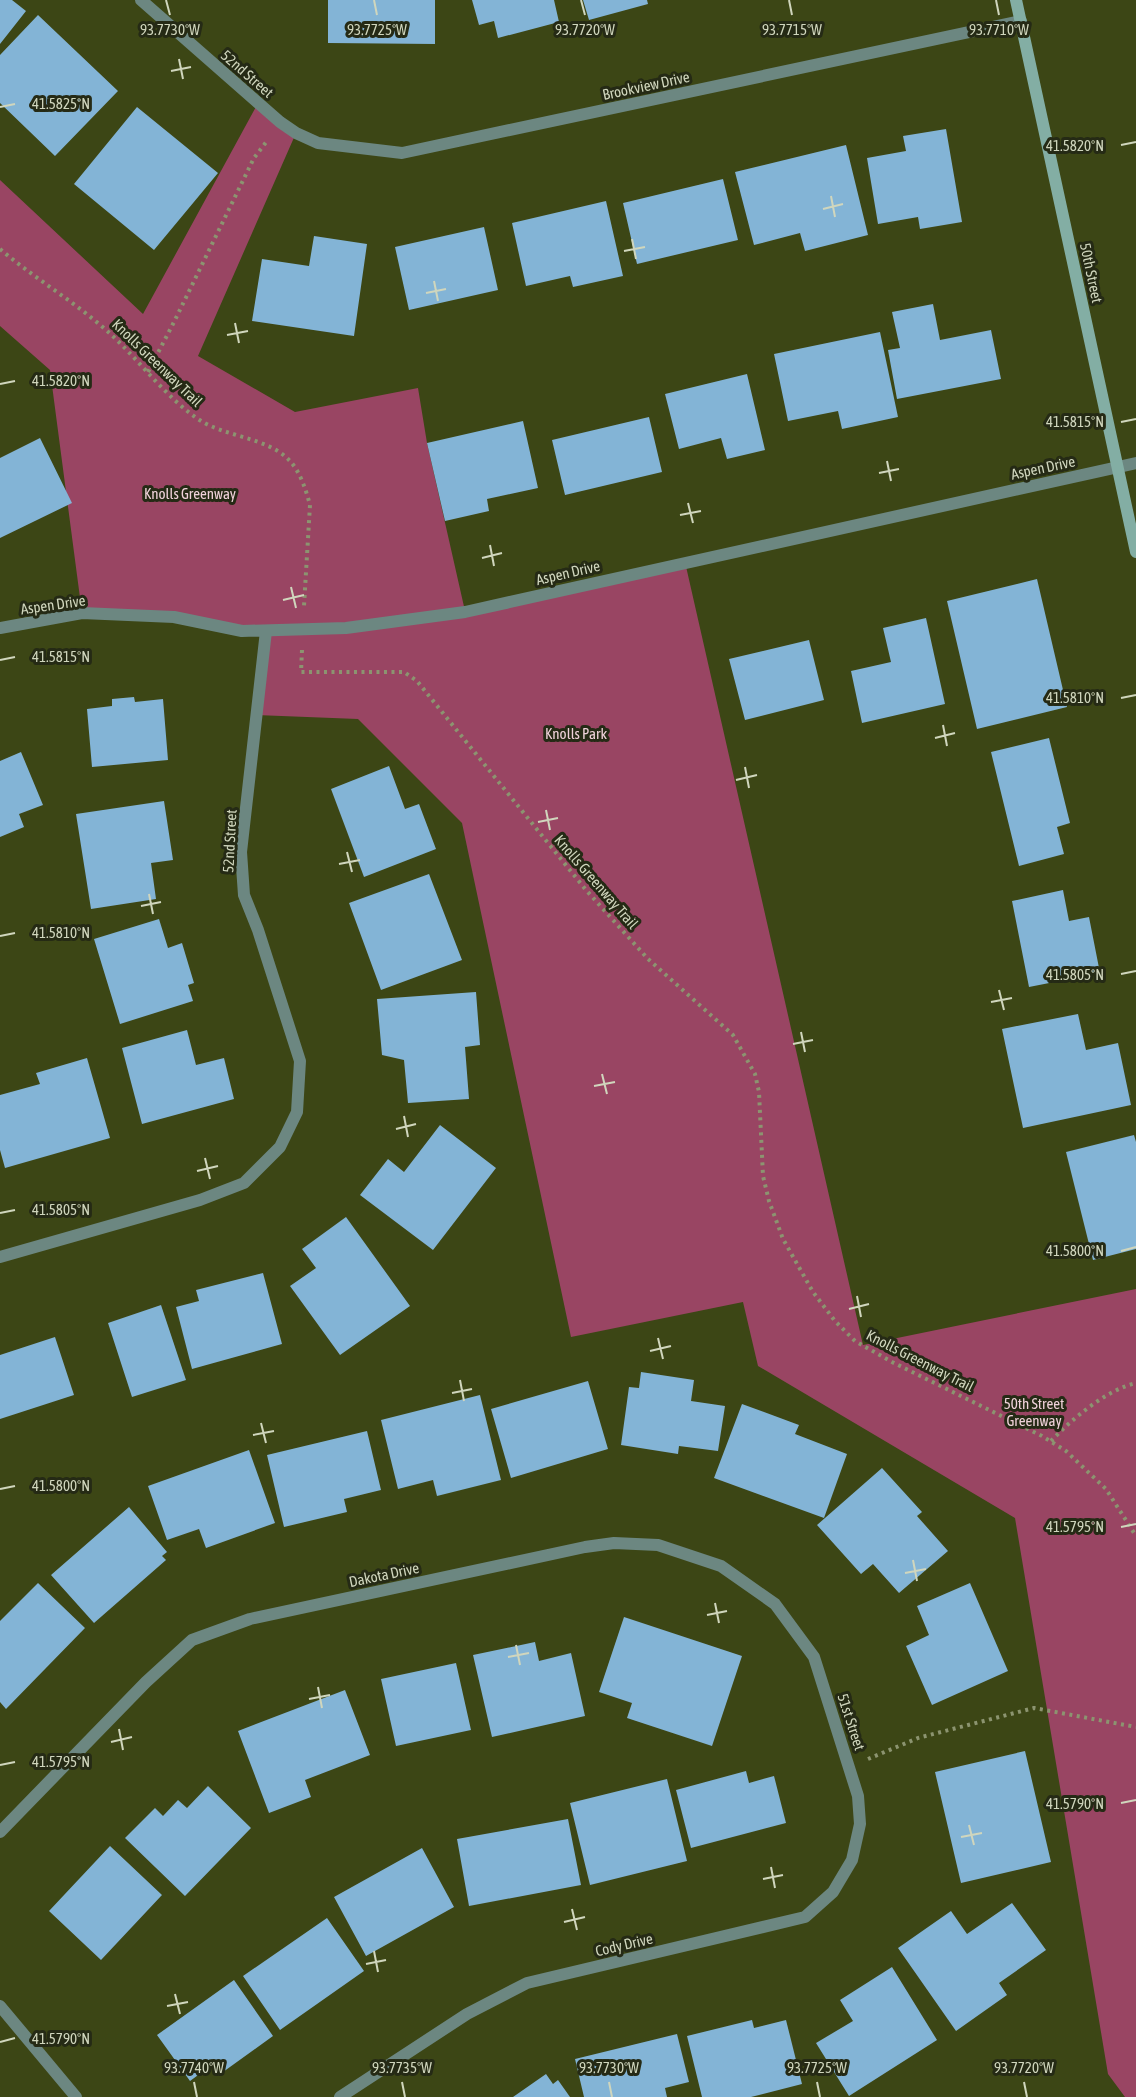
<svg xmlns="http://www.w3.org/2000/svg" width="1136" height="2097" viewBox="0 0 1136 2097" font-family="'Asap Condensed',sans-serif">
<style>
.green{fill:#994563}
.building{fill:#83b4d6}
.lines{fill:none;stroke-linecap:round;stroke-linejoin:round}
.path{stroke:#8c9470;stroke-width:4;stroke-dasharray:3 4.5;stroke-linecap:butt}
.minor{stroke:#6c8781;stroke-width:12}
.secondary{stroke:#83aea4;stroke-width:12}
.ticks{fill:none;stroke:#d0d6bd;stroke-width:2}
.labels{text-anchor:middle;stroke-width:6;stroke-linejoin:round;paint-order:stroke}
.street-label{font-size:15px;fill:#d0d6bd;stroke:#252a15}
.park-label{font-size:15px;fill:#f0d2da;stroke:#252a15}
.ticks-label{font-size:15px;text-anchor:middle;fill:#d0d6bd;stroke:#252a15;stroke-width:6;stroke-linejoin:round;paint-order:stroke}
</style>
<rect width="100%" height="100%" fill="#3c4615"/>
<!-- green -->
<path class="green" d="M 258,103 L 296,133 L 198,356 L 295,412 L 418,388 L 427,443 L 465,611 L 685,562 L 863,1345 L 1136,1289 L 1136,2097 L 1125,2097 L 1108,2074 L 1015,1518 L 758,1366 L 743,1302 L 571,1337 L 462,823 L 358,719 L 256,715 L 266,631 L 174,617 L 82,613 L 50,370 L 0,326 L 0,180 L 143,314 Z"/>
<!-- building -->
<path class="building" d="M 0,0 L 12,0 L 26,11 L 0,44 Z
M 328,0 L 435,0 L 435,44 L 328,43 Z
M 472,0 L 554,0 L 559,22 L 498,38 L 494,21 L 479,25 Z
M 583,0 L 647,0 L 648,4 L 589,20 Z
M 38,15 L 118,91 L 55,156 L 0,103 L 0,55 Z
M 137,107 L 218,173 L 154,250 L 74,184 Z
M 946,129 L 962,222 L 920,229 L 918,217 L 878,224 L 867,158 L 906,151 L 903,136 Z
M 846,145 L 868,235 L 805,251 L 800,233 L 754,245 L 735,172 Z
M 723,179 L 738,240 L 637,264 L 623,203 Z
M 606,201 L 623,276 L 573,287 L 570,276 L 526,286 L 512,223 Z
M 484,227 L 498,290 L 409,310 L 395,247 Z
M 314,236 L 367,244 L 354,336 L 252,321 L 262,259 L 309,266 Z
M 933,304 L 940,340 L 991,330 L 1001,379 L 897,399 L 888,350 L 900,348 L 892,312 Z
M 880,332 L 898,417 L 842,429 L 838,411 L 788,421 L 774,354 Z
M 747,374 L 765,450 L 727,459 L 721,438 L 679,449 L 665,394 Z
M 649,417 L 662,472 L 565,495 L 552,440 Z
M 523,421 L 538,488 L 487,499 L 489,511 L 445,521 L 427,443 Z
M 40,438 L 72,503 L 0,538 L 0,458 Z
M 1037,579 L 1067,707 L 977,729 L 947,601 Z
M 926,618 L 945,704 L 862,723 L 851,671 L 891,662 L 883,628 Z
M 809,640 L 824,700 L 745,720 L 729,659 Z
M 134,697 L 135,702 L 163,699 L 168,760 L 92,767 L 87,709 L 112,706 L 112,699 Z
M 1049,738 L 1070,823 L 1057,827 L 1064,854 L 1019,866 L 991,752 Z
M 21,752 L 43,805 L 19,814 L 24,827 L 0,837 L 0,761 Z
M 389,766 L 405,809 L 419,804 L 436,849 L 364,877 L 331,789 Z
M 164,801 L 173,860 L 151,863 L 156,899 L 91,909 L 76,814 Z
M 429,874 L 462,960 L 381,990 L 349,903 Z
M 1063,890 L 1069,921 L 1089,917 L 1100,973 L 1029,987 L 1012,901 Z
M 159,919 L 168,948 L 182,943 L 194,983 L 188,985 L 193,1001 L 120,1024 L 94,939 Z
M 476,992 L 480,1045 L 465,1047 L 469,1099 L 408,1103 L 404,1060 L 382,1055 L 377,999 Z
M 1078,1014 L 1086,1050 L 1118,1043 L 1131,1105 L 1023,1128 L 1002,1029 Z
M 187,1030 L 196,1065 L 224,1058 L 234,1099 L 142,1124 L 122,1048 Z
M 87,1058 L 110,1138 L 5,1168 L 0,1150 L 0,1095 L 40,1084 L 36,1073 Z
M 440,1125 L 496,1168 L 433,1250 L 360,1195 L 388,1159 L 404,1172 Z
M 1134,1135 L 1136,1142 L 1136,1249 L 1093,1260 L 1066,1152 Z
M 346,1217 L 410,1306 L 340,1355 L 290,1286 L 316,1268 L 302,1249 Z
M 263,1273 L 282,1344 L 192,1369 L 176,1307 L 199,1301 L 196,1290 Z
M 161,1305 L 186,1380 L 132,1397 L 108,1323 Z
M 55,1337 L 74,1395 L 0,1419 L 0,1355 Z
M 641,1372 L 694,1380 L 691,1401 L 725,1406 L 718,1451 L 679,1446 L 678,1454 L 621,1445 L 629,1387 L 639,1388 Z
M 588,1381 L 608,1449 L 511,1478 L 491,1409 Z
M 480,1395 L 501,1480 L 437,1496 L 433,1480 L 398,1489 L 381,1420 Z
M 742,1404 L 799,1425 L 795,1434 L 847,1454 L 824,1518 L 714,1478 Z
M 367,1431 L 381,1490 L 344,1499 L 347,1512 L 284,1527 L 267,1455 Z
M 249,1450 L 275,1523 L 206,1548 L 199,1529 L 167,1540 L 148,1486 Z
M 882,1468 L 922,1512 L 917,1516 L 948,1551 L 899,1593 L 873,1564 L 861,1574 L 817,1525 Z
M 129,1507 L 167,1552 L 162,1556 L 166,1560 L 94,1623 L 51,1575 Z
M 38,1583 L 85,1628 L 6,1709 L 0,1702 L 0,1621 Z
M 970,1583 L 1008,1671 L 932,1705 L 906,1646 L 929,1635 L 917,1606 Z
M 624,1617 L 742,1656 L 712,1746 L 627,1718 L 632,1703 L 599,1692 Z
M 535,1642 L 539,1661 L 571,1653 L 585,1716 L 492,1737 L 473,1655 Z
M 456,1663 L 471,1730 L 396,1746 L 381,1679 Z
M 345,1690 L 370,1755 L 305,1780 L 311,1797 L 269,1813 L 238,1731 Z
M 1025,1751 L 1051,1862 L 961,1883 L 935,1772 Z
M 746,1771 L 749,1783 L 774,1776 L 786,1823 L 691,1848 L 676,1790 Z
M 667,1779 L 687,1861 L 590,1885 L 570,1803 Z
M 208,1786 L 251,1828 L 185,1896 L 125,1838 L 155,1808 L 163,1816 L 178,1800 L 187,1808 Z
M 568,1819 L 581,1885 L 469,1906 L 457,1839 Z
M 110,1846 L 162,1895 L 101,1960 L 49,1911 Z
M 422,1848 L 454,1907 L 366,1956 L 334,1897 Z
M 1012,1903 L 1046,1950 L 999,1983 L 1007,1995 L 956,2031 L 898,1948 L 951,1911 L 967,1934 Z
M 327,1918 L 364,1971 L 280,2030 L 243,1976 Z
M 892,1967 L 937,2040 L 849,2096 L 816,2043 L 853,2021 L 840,2000 Z
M 234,1980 L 273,2036 L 223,2072 L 216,2062 L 190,2081 L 157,2035 Z
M 752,2020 L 754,2028 L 786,2020 L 802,2084 L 751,2097 L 702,2097 L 687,2036 Z
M 677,2034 L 689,2082 L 665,2088 L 667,2097 L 584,2097 L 575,2059 Z
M 546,2074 L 553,2084 L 558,2080 L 570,2097 L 513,2097 Z"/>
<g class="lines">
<!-- path -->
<path class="path" d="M 0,249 C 34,278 72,300 106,330 C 137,357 163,395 198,419 C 224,437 267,437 289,460 C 300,471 306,490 310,505 L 304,606
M 148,372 L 174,322 L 254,158 L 267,141
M 302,650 L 301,672 L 404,672 L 417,681 L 586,890 L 648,959 L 733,1035 L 755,1074 L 759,1092 L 763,1176 L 769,1201 L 783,1239 L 813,1292 L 835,1321 L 855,1341 L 892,1362 L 1042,1436 L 1066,1451 L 1106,1489 L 1136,1536
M 1051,1441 C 1072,1419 1106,1390 1136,1383
M 868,1759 L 918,1738 L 1034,1708 L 1136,1727"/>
<!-- minor -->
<path class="minor" d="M 141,0 L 280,122 L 296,133 L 318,143 L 402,153 L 1021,21
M 0,628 L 82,613 L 174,617 L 242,631 L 346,628 L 465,612 L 1136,463
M 0,1257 L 200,1200 L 244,1183 L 280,1147 L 297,1112 L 300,1061 L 258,930 L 244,895 L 241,852 L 266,631
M 0,1832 L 146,1682 L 192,1640 L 250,1619 L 585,1547 L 614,1543 L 658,1545 L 721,1566 L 775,1604 L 814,1657 L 858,1796 L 860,1824 L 852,1860 L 833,1892 L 805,1917 L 527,1983 L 467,2014 L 340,2097
M 0,2006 L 76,2097"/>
<!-- secondary -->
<path class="secondary" d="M 1016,0 L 1136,552"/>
</g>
<!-- ticks -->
<path class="ticks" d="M 166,0 L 170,15M 374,0 L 377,15M 581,0 L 585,15M 789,0 L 792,15M 996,0 L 999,15M 179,59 L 183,79M 171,71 L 191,67M 0,107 L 15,104M 1121,145 L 1136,142M 831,196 L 835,217M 823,209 L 843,204M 632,239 L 636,259M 624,251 L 645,247M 434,281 L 438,301M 426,293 L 446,289M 235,323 L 239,343M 227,335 L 248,331M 0,384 L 15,381M 1121,422 L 1136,419M 887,461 L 891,481M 879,473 L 899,469M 688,503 L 693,523M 680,515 L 701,511M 490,545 L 494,566M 482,558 L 502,553M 291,587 L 296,608M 283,600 L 304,595M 0,660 L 15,657M 1121,698 L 1136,695M 943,725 L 947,746M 935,738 L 955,733M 745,767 L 749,788M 736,780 L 757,775M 546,810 L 550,830M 538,822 L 558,818M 347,852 L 352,872M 339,864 L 360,860M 149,894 L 153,914M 141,906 L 161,902M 0,936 L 15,933M 1121,974 L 1136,971M 999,990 L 1004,1010M 991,1002 L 1012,998M 801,1032 L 805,1052M 793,1044 L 813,1040M 602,1074 L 607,1094M 594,1086 L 615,1082M 404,1116 L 408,1137M 396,1129 L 416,1124M 205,1158 L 210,1179M 197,1171 L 218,1166M 0,1213 L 15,1210M 1121,1251 L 1136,1247M 857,1296 L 861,1317M 849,1309 L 869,1304M 658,1338 L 663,1359M 650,1351 L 671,1346M 460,1380 L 464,1401M 452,1393 L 472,1389M 261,1423 L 266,1443M 253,1435 L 274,1431M 0,1489 L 15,1486M 1121,1527 L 1136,1524M 913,1560 L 917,1581M 905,1573 L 926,1569M 715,1603 L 719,1623M 707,1615 L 727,1611M 516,1645 L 520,1665M 508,1657 L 529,1653M 318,1687 L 322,1708M 309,1699 L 330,1695M 119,1729 L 123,1750M 111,1742 L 132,1737M 0,1765 L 15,1762M 1121,1803 L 1136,1800M 969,1825 L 974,1845M 961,1837 L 982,1833M 771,1867 L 775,1888M 763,1879 L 783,1875M 572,1909 L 577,1930M 564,1922 L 585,1917M 374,1951 L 378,1972M 366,1964 L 386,1960M 175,1994 L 180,2014M 167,2006 L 188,2002M 0,2042 L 15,2038M 194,2082 L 197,2097M 402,2082 L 405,2097M 609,2082 L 612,2097M 817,2082 L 820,2097M 1024,2082 L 1027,2097"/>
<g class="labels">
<!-- street labels -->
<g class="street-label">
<text transform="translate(247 74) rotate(41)" y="5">52nd Street</text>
<text transform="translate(646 86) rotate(-12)" y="5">Brookview Drive</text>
<text transform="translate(1091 273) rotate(78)" y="5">50th Street</text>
<text transform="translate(157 363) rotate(44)" y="5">Knolls Greenway Trail</text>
<text transform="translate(1043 468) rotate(-12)" y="5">Aspen Drive</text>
<text transform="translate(568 573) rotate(-13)" y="5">Aspen Drive</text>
<text transform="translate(53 605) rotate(-8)" y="5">Aspen Drive</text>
<text transform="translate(230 841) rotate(-87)" y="5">52nd Street</text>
<text transform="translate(596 882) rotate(49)" y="5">Knolls Greenway Trail</text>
<text transform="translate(920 1361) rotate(27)" y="5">Knolls Greenway Trail</text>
<text transform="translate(384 1575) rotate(-12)" y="5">Dakota Drive</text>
<text transform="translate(851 1722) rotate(72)" y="5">51st Street</text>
<text transform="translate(624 1945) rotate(-13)" y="5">Cody Drive</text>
</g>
<!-- park labels -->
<g class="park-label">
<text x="190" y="499">Knolls Greenway</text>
<text x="576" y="739">Knolls Park</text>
<text x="1034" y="1409">50th Street<tspan x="1034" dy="17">Greenway</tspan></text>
</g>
</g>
<g class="ticks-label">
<text x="170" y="35">93.7730°W</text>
<text x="377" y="35">93.7725°W</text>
<text x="585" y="35">93.7720°W</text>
<text x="792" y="35">93.7715°W</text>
<text x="999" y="35">93.7710°W</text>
<text x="61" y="109">41.5825°N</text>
<text x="1075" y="151">41.5820°N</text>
<text x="61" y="386">41.5820°N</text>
<text x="1075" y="427">41.5815°N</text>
<text x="61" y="662">41.5815°N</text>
<text x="1075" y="703">41.5810°N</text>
<text x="61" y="938">41.5810°N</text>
<text x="1075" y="980">41.5805°N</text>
<text x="61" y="1215">41.5805°N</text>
<text x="1075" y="1256">41.5800°N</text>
<text x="61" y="1491">41.5800°N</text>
<text x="1075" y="1532">41.5795°N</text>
<text x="61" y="1767">41.5795°N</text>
<text x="1075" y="1809">41.5790°N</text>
<text x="61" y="2044">41.5790°N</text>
<text x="194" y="2073">93.7740°W</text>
<text x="402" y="2073">93.7735°W</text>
<text x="609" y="2073">93.7730°W</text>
<text x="817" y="2073">93.7725°W</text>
<text x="1024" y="2073">93.7720°W</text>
</g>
</svg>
